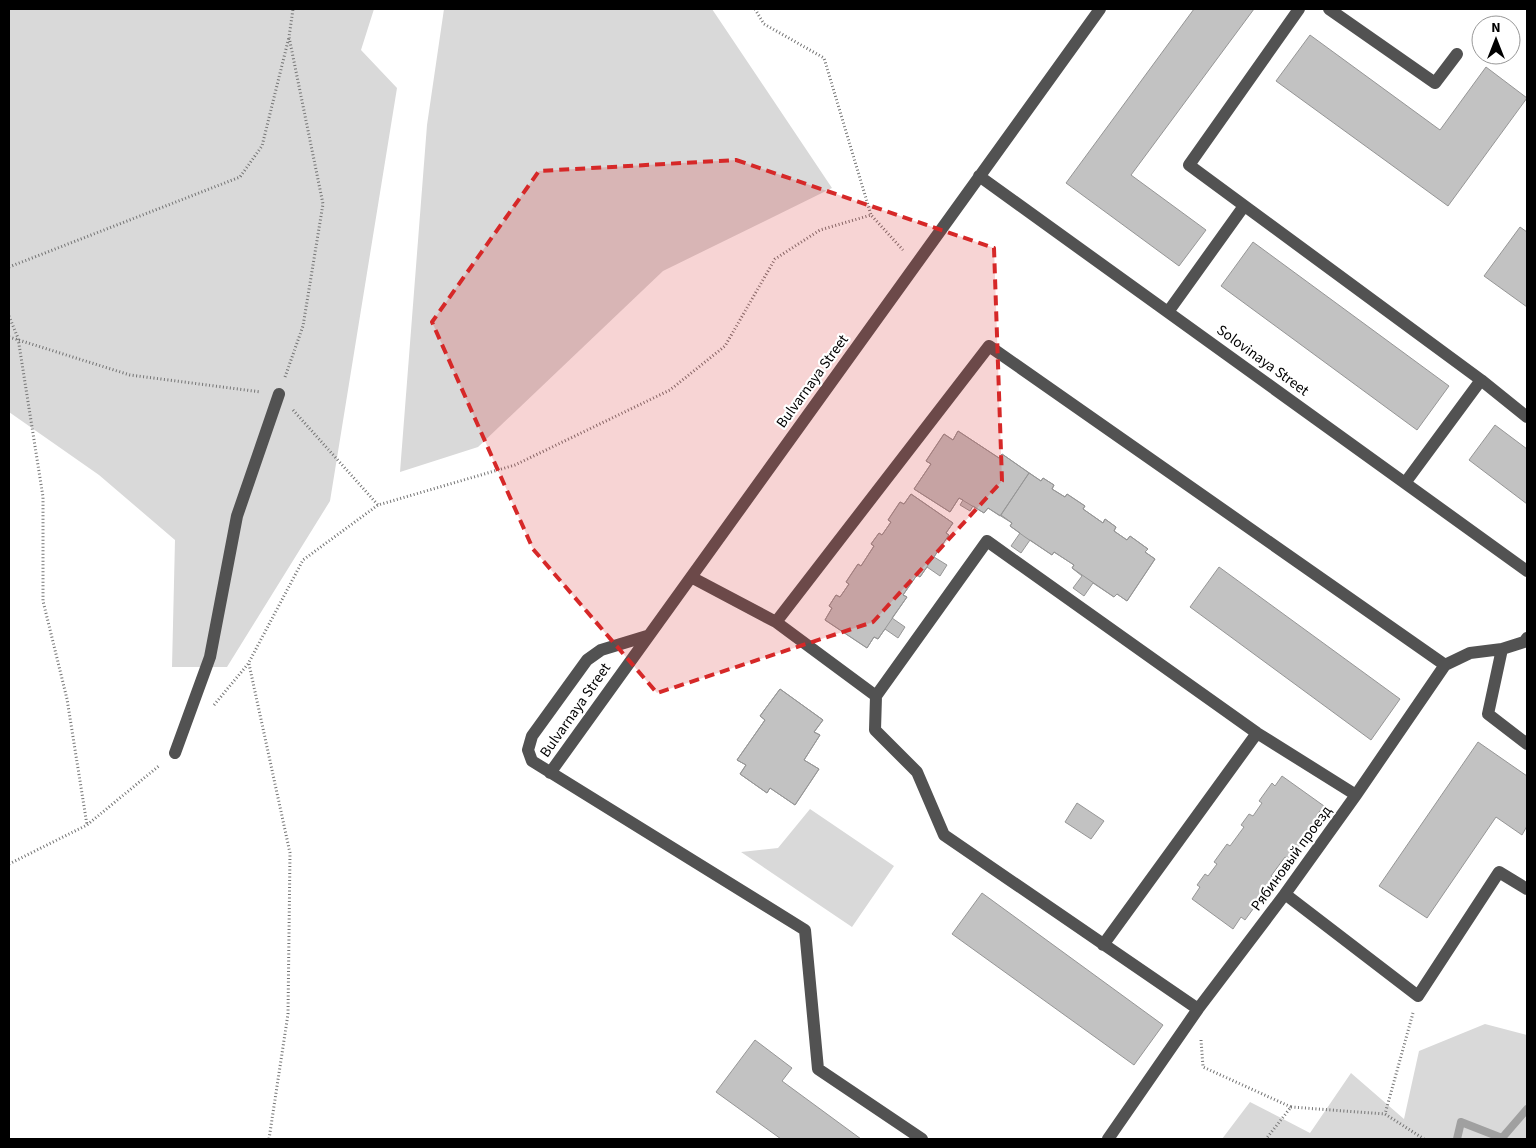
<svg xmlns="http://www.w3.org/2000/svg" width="1536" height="1148" viewBox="0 0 1536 1148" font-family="'Source Sans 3',sans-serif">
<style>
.green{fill:#d9d9d9}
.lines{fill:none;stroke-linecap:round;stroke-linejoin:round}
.stream{stroke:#a0a0a0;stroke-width:8}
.building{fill:#c2c2c2;stroke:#969696}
.path{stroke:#747474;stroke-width:3;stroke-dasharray:1 2.5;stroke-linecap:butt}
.minor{stroke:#525252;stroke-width:12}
.marked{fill:#d62828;fill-opacity:0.2;stroke:#d62828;stroke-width:4;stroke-dasharray:10 6;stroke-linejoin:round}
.labels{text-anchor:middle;stroke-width:4.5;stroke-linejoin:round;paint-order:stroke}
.street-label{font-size:15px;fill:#000;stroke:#fff}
</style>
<rect width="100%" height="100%" fill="#fff"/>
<!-- green -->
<path class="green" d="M 9,9 L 374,9 L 361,50 L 397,88 L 330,501 L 227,667 L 172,667 L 175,540 L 99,475 L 9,412 Z
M 444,9 L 712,9 L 832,188 L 663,271 L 478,447 L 400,472 L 427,125 Z
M 810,809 L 894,866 L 852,927 L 741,852 L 778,848 Z
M 1485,1024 L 1527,1035 L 1527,1139 L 1222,1139 L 1250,1102 L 1310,1133 L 1351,1073 L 1404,1119 L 1419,1051 Z"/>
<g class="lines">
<!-- stream -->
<path class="stream" d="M 1457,1139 L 1461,1122 L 1502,1138 L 1527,1109"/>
</g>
<!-- building -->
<path class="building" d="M 1194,9 L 1254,9 L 1131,175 L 1206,230 L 1179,266 L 1066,183 Z
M 1310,35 L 1440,130 L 1486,67 L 1527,98 L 1448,206 L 1276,81 Z
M 1520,227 L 1527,232 L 1527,307 L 1484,276 Z
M 1253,242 L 1449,386 L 1417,430 L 1221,286 Z
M 1495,425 L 1527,449 L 1527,504 L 1469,460 Z
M 958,431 L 999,458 L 1002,454 L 1029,473 L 1000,516 L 988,508 L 984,513 L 959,498 L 950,512 L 914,489 L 931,464 L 926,461 L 944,434 L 953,440 Z
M 958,431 L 999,458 L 1002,454 L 1041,481 L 1043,478 L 1054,485 L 1052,489 L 1065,497 L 1067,494 L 1085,506 L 1083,509 L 1103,523 L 1105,519 L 1116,527 L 1114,531 L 1127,540 L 1130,536 L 1148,549 L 1145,552 L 1155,559 L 1127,601 L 1117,594 L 1114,597 L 1093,583 L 1084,596 L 1073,588 L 1082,576 L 1072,568 L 1074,565 L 1054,552 L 1052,555 L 1030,540 L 1021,553 L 1011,546 L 1020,533 L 1010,526 L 1012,523 L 988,508 L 984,513 L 973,506 L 970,511 L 960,505 L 963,500 L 959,498 L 950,512 L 914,489 L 931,464 L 926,461 L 944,434 L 953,440 Z
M 1029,473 L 1041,481 L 1043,478 L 1054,485 L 1052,489 L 1065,497 L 1067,494 L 1085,506 L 1083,509 L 1103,523 L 1105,519 L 1116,527 L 1114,531 L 1127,540 L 1130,536 L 1148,549 L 1145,552 L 1155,559 L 1127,601 L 1117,594 L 1114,597 L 1072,568 L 1074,565 L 1054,552 L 1052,555 L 1025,537 L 1010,526 L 1012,523 L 1001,515 Z
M 911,494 L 953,523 L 946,533 L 949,535 L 920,577 L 917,575 L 903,595 L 907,597 L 878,639 L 874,637 L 867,648 L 825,620 L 832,608 L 829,606 L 836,595 L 840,597 L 849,584 L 846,582 L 858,564 L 861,566 L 874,546 L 871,544 L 879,533 L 882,535 L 891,522 L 888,520 L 900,502 L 904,504 Z
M 911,494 L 953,523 L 946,533 L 949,535 L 934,557 L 947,565 L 940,576 L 927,567 L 920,577 L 917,575 L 903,595 L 907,597 L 892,618 L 905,627 L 898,638 L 885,629 L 878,639 L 874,637 L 867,648 L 825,620 L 832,608 L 829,606 L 836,595 L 840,597 L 849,584 L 846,582 L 858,564 L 861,566 L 874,546 L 871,544 L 879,533 L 882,535 L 891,522 L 888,520 L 900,502 L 904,504 Z
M 1219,567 L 1400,699 L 1371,740 L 1190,607 Z
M 780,689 L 823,720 L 814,732 L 820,735 L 804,760 L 819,769 L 795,805 L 770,788 L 767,793 L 740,774 L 746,765 L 737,760 L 765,720 L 760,716 Z
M 780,689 L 823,720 L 814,732 L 820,735 L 804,760 L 819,769 L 795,805 L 770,788 L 767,793 L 740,774 L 746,765 L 737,760 L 765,720 L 760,716 Z
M 1478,742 L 1527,776 L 1527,826 L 1522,835 L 1496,817 L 1427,918 L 1379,886 Z
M 1282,776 L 1324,806 L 1316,816 L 1319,818 L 1289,860 L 1285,857 L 1271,876 L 1275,879 L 1245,920 L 1241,917 L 1233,929 L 1192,899 L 1200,887 L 1197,885 L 1205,874 L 1208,876 L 1217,864 L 1214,862 L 1227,844 L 1230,846 L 1244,827 L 1241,825 L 1249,814 L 1253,816 L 1262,803 L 1259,801 L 1272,783 L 1275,786 Z
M 1077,803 L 1104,821 L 1091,839 L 1065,822 Z
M 982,893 L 1163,1025 L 1134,1065 L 952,934 Z
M 755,1040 L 792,1068 L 782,1081 L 861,1139 L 781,1139 L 716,1092 Z"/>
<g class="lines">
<!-- path -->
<path class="path" d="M 755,9 L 764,24 L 824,58 L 871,215
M 9,267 L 240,177 L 262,146 L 289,37
M 9,316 L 18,338 L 43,497 L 43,601 L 67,699 L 87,825
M 9,337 L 130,375 L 261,392
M 285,377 L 303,326 L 323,204 L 289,37 L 293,9
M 293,410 L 378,505
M 249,664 L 290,853 L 288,1014 L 269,1139
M 214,705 L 248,664 L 303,560 L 378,505 L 515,465 L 670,390 L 725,346 L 775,259 L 820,230 L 871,215 L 903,250
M 9,864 L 87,825 L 160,765
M 1413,1013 L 1385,1114 L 1424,1139
M 1201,1040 L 1203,1067 L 1291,1107 L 1266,1139
M 1291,1107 L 1385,1114"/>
<!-- minor -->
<path class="minor" d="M 1299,9 L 1189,165 L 1481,380 L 1527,417
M 1329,9 L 1435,83 L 1457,54
M 979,176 L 1527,571
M 1168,312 L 1244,206
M 1405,483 L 1481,380
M 691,577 L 776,622 L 876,696
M 776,622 L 989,346 L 1445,665
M 647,636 L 601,650 L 587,660 L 532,736 L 528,750 L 532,761 L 805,930 L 818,1069 L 922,1139
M 1502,649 L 1488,714 L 1527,744
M 175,753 L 210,657 L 237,516 L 279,394
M 550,773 L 1100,9
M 1285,894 L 1418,996 L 1499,872 L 1527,889
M 1103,945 L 1257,733
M 1198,1009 L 944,835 L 917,772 L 875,730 L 876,696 L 987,541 L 1257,733 L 1356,795
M 1108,1139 L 1198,1009 L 1285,894 L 1356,795 L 1445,665 L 1470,653 L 1502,649 L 1524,642 L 1527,638"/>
</g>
<!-- marked area -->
<path class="marked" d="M 736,160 L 994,248 L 1002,481 L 873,622 L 657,693 L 533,549 L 432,322 L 539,171 Z"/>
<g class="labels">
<!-- street labels -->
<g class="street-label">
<text transform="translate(1263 360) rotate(36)" y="5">Solovinaya Street</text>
<text transform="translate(812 381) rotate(-54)" y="5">Bulvarnaya Street</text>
<text transform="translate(575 710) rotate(-55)" y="5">Bulvarnaya Street</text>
<text transform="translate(1291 858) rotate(-54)" y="5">Рябиновый проезд</text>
</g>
</g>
<!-- border -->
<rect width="1536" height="1148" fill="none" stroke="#000000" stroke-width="20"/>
<!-- north arrow -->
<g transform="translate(1496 40)"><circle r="24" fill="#ffffff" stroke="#999999"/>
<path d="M0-4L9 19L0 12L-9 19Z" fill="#000000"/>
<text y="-8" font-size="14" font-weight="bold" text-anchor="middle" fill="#000000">N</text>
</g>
</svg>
